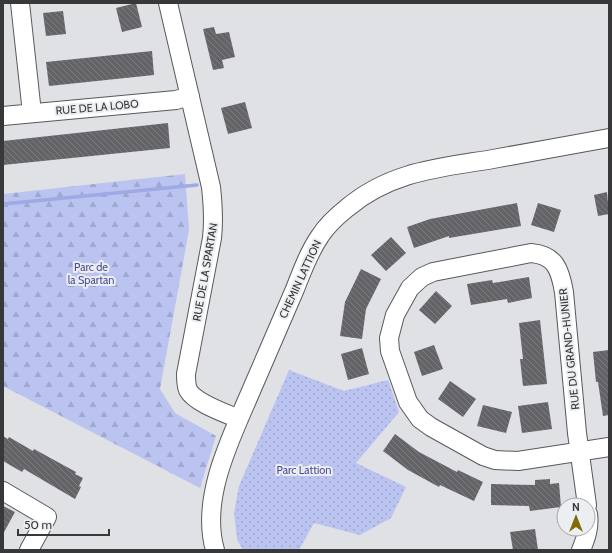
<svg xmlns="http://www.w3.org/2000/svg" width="612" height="553" viewBox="0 0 612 553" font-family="Cabin,sans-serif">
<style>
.green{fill:url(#green-dots)}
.forest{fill:url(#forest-firs)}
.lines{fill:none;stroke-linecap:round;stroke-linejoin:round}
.stream{stroke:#9fa9e5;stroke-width:3.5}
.building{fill:url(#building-back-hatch)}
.minor-casing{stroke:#58595c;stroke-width:20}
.minor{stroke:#fff;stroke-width:18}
.labels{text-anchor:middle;stroke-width:4;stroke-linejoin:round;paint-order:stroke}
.street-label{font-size:11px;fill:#373839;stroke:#edeef2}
.park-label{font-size:11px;fill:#484f98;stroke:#edeef2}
</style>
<defs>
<pattern id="green-dots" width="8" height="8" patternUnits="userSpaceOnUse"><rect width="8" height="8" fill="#bbc3f0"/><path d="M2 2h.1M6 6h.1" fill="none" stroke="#a1a8cf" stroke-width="1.8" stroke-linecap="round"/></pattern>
<pattern id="forest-firs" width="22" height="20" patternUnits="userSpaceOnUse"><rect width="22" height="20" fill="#bbc3f0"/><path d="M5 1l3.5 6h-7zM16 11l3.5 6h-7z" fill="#a1a8cf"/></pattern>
<pattern id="building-back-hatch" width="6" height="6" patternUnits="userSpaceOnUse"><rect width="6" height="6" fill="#646468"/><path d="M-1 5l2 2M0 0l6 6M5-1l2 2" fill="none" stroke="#7c7c7f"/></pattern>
</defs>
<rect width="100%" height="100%" fill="#e0e1e5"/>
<!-- green -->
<path class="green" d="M 289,370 L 344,391 L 388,380 L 399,412 L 356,463 L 406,487 L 391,518 L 360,535 L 314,523 L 299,550 L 243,550 L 237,539 L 234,513 L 239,486 Z"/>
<!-- forest -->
<path class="forest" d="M 185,174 L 189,230 L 160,389 L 175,413 L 216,436 L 200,488 L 3,386 L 3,194 Z"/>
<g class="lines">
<!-- stream -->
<path class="stream" d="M 3,204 L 197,185"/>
</g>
<!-- building -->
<path class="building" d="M 136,3 L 142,27 L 122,32 L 116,8 Z
M 63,11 L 66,34 L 46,36 L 43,13 Z
M 214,27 L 216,34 L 229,32 L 235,57 L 222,60 L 224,68 L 213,70 L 203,29 Z
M 152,51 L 154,75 L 49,86 L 46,62 Z
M 245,102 L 252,128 L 228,134 L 221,108 Z
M 168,123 L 170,148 L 3,165 L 3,141 Z
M 607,192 L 609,214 L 598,216 L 594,195 Z
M 517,203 L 521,226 L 449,238 L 449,236 L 414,248 L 407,227 L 430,219 Z
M 538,203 L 561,210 L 554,232 L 531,225 Z
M 391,237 L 406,253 L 386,271 L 371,255 Z
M 361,269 L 381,279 L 366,309 L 362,339 L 340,336 L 345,302 Z
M 529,277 L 532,298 L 508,303 L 507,299 L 471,305 L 467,284 L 492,280 L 493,283 Z
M 436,291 L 452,306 L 435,324 L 419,310 Z
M 540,320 L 547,384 L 523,386 L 520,359 L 523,359 L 519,323 Z
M 434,345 L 443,369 L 422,376 L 414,352 Z
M 362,348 L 369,374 L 348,380 L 341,354 Z
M 609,350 L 609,415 L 603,416 L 598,382 L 596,382 L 593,352 Z
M 450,381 L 476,399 L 463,417 L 438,399 Z
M 548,402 L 552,429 L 522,433 L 518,406 Z
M 483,405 L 512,412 L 506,433 L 477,426 Z
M 395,434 L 419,452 L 457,472 L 458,470 L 483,482 L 474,501 L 440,485 L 439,487 L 408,470 L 383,451 Z
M 3,436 L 8,439 L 9,437 L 33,451 L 34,449 L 76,472 L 75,474 L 83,478 L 79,486 L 81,487 L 75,499 L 24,469 L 22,472 L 3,461 Z
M 550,479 L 550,484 L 559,483 L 561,507 L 530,511 L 529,506 L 491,505 L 491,484 L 535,485 L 535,480 Z
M 3,506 L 15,512 L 3,534 Z
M 535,529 L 538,550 L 513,550 L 510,532 Z"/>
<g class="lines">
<defs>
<path id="minor" d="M 20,3 L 32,113
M 168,3 L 211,187 C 213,205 214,220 212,238 L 186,374 C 186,379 186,385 188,390 C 195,403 225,413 239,419
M 3,116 L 176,100 L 190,96
M 3,491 L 47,517 L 29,550
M 587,505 L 577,433 L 564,292 C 560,269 555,255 531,253 L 433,272 L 422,277 L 410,288 L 395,315 L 389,338 L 390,351 L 408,402 L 420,419 L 431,427 L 483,456 L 495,460 L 518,461 L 609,447
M 215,550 C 200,498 231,438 251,391 C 266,357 280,323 295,289 C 302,271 309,252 320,236 C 327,225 337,216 347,208 C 391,171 439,168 493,159 C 532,152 570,145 609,138
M 581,550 C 586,538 590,527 588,514"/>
</defs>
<!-- minor casing -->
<use href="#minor" class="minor-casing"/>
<!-- minor -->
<use href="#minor" class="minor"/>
</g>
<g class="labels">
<!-- street labels -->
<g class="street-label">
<text transform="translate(97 107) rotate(-5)" y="4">RUE DE LA LOBO</text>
<text transform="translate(205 272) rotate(-80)" y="4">RUE DE LA SPARTAN</text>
<text transform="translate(300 279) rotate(-65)" y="4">CHEMIN LATTION</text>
<text transform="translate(569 349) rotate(-96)" y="4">RUE DU GRAND-HUNIER</text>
</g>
<!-- park labels -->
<g class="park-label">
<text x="91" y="271">Parc de<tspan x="91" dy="13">la Spartan</tspan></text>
<text x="304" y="474">Parc Lattion</text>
</g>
</g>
<!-- border -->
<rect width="612" height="553" fill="none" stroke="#373839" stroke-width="8"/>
<!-- north arrow -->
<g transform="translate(576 517)"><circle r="19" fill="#edeef2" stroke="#a4a5a8"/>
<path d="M0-3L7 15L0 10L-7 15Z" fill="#7f6c06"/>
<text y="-6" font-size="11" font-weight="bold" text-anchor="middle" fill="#373839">N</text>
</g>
<!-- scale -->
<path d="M18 529v6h91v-6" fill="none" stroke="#373839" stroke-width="2"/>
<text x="24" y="529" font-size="12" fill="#373839" stroke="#edeef2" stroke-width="3" paint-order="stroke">50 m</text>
</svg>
